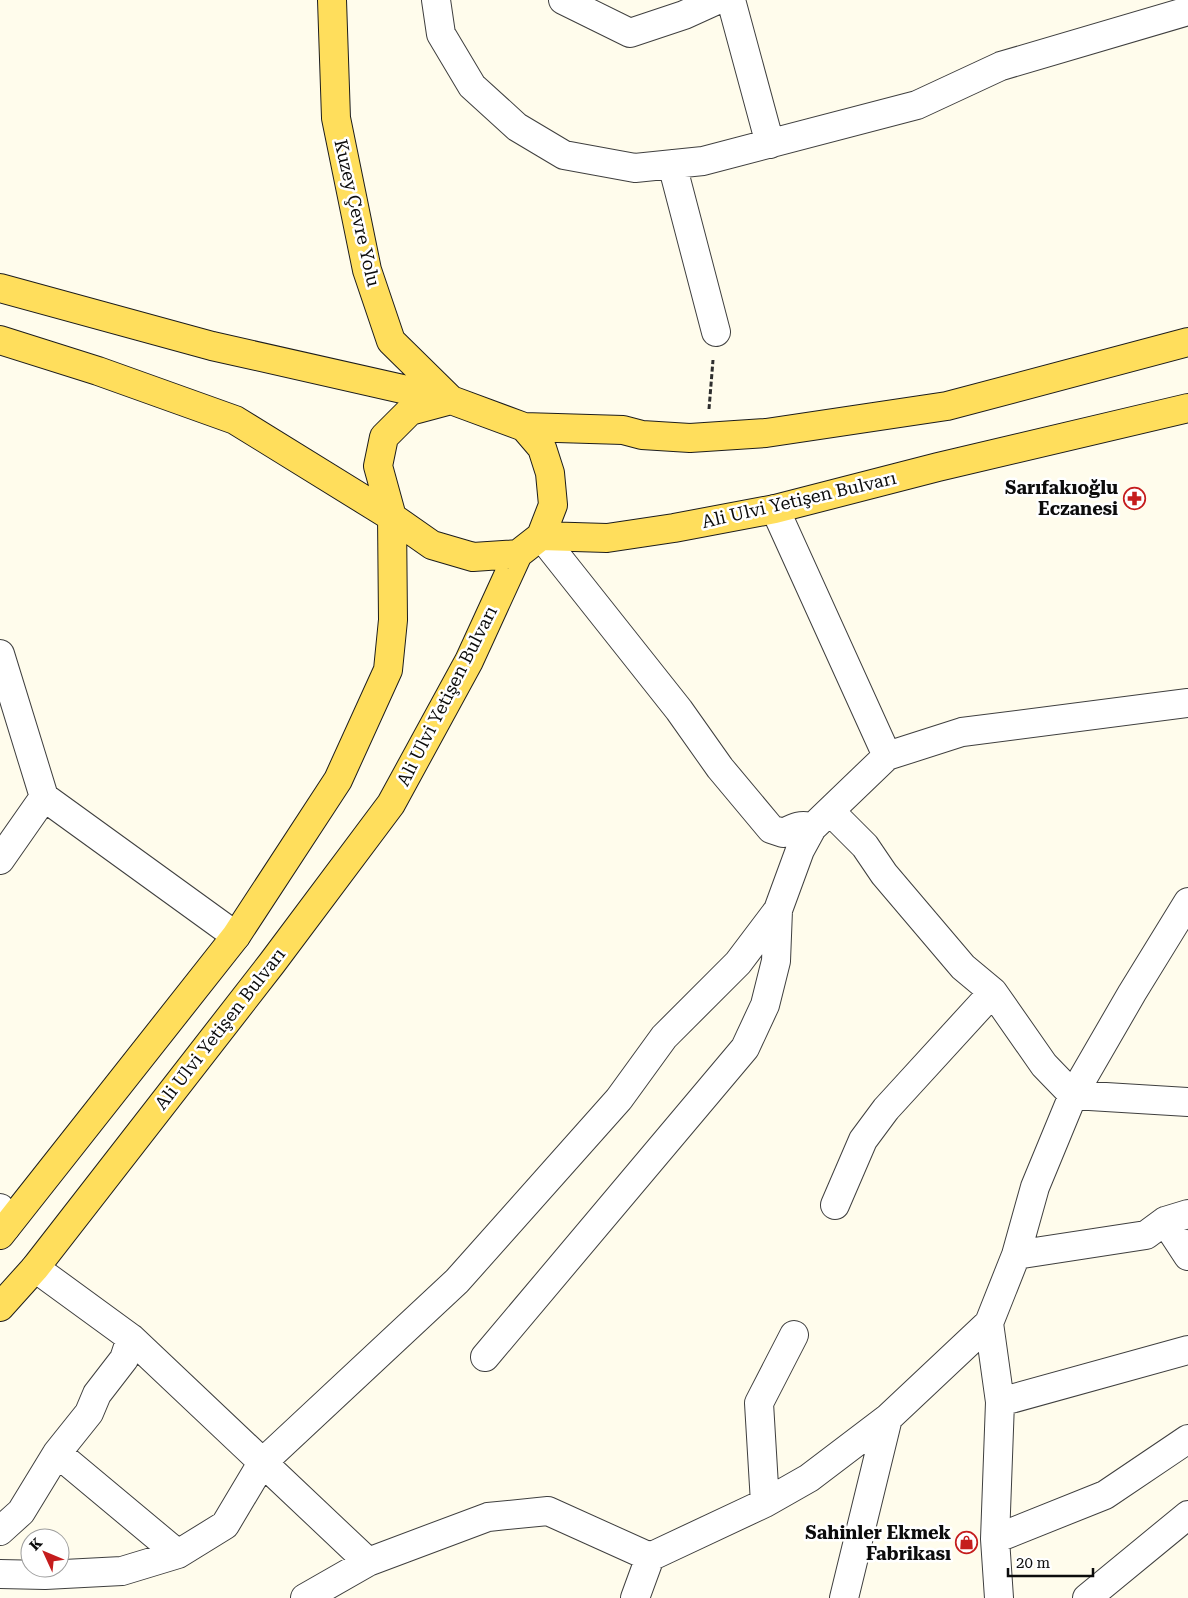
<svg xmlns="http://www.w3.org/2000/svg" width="1188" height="1598" viewBox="0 0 1188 1598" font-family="'Roboto Serif',serif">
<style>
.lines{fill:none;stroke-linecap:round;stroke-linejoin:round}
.minor-casing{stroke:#3f3f3f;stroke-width:30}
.major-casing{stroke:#1d1d1d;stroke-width:30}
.path{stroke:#2e2e2e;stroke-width:3;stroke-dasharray:5 2.5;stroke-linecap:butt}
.minor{stroke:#fff;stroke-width:28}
.major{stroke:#ffde5c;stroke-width:28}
.labels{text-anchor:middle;stroke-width:5;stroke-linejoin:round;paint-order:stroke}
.street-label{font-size:18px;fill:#0c0c0c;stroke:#fff}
.poi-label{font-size:18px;font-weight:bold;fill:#0c0c0c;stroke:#fff;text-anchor:end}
</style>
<rect width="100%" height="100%" fill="#fffcec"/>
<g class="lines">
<defs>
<path id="minor" d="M 436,0 L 441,34 L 472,86 L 517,127 L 564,155 L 635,168 L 703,161 L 917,105 L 1001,66 L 1188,11
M 563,0 L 630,33 L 684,15 L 717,0
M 731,0 L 770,144
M 672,164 L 716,332
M 775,509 L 887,756
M 541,536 L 679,710 L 720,768 L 771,829 L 783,833 C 793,828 802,823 812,828
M 0,654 L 44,797 L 236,936
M 831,812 L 865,846 L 884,874 L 963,967 L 993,992 L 1044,1065 L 1073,1095 L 1188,1102
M 0,860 L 44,797
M 835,1205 L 863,1140 L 886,1109 L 993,992
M 0,1208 L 6,1227
M 1165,1221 L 1188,1256
M 1016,1255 L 1146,1235 L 1165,1221 L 1188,1214
M 35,1268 L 131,1338 L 368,1562
M 989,1323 L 1000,1402 L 995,1539 L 999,1598
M 485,1357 L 745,1048 L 765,1005 L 776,961 L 778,910
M 1000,1402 L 1188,1350
M 57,1453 L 178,1554
M 765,1503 L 759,1403 L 794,1335
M 0,1531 L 21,1512 L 57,1453 L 89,1413 L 97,1394 L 124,1359 L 131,1338
M 995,1539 L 1105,1495 L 1188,1439
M 0,1574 L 45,1575 L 122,1571 L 178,1554 L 225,1525 L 262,1463 L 457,1281 L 619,1099 L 664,1037 L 738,963 L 778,910 L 800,850 L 812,828 L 887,756 L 962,732 L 1188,703
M 305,1598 L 368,1562 L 488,1517 L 548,1511 L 650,1557
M 635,1598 L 650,1557 L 765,1503 L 809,1478 L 888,1418 L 989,1323 L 1016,1255 L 1035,1187 L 1073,1095 L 1132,993 L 1188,902
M 844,1598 L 888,1418
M 1087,1598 L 1188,1515"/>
<path id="major" d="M 332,0 L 336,118 L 367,270 L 391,341 L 451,400 L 410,411 L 384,437 L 378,466 L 392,517 L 432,545 L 473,557 L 518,554
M 0,288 L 212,346 L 451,400 L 524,427 L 623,430 L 642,435 L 690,438 L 766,433 L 947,406 L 1188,342
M 0,340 L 98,371 L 235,420 L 392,517 L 393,620 L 388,670 L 338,780 L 236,936 L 0,1235
M 524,427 L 542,448 L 550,473 L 553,505 L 541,536
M 0,1307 L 35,1268 L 272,963 L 391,804 L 469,661 L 518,554 L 541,536 L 607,538 L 674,528 L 775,509 L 938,467 L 1188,408"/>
</defs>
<!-- minor casing -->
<use href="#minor" class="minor-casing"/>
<!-- major casing -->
<use href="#major" class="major-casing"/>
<!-- path -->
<path class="path" d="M 709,409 L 713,360"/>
<!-- minor -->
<use href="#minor" class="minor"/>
<!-- major -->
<use href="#major" class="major"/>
</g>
<!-- icons -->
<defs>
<symbol id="pharmacy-ring" viewBox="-11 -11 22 22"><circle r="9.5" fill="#fff" stroke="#c51c1d" stroke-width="1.5"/><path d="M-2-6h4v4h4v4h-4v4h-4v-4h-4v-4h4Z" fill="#c51c1d"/></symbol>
<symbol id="shop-ring" viewBox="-11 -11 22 22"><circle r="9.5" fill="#fff" stroke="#c51c1d" stroke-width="1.5"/><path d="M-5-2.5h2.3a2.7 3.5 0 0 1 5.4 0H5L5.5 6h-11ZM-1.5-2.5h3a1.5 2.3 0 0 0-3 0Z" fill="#c51c1d"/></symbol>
</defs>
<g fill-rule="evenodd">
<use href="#pharmacy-ring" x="1122" y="486" width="25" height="25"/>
<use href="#shop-ring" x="954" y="1530" width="25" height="25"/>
</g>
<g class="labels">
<!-- street labels -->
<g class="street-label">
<text transform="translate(357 213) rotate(77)" y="6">Kuzey Çevre Yolu</text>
<text transform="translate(799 500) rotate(-13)" y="6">Ali Ulvi Yetişen Bulvarı</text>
<text transform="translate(447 696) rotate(-63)" y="6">Ali Ulvi Yetişen Bulvarı</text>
<text transform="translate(220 1029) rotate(-52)" y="6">Ali Ulvi Yetişen Bulvarı</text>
</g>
<!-- poi labels -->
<g class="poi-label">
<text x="1118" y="494">Sarıfakıoğlu<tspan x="1118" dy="21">Eczanesi</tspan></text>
<text x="951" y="1539">Sahinler Ekmek<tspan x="951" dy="21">Fabrikası</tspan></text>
</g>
</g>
<!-- north arrow -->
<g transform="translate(45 1553) rotate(314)"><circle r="24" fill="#ffffff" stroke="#9e9e9e"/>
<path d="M0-4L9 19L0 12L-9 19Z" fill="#c51c1d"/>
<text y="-8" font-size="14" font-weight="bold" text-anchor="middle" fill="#0c0c0c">K</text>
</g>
<!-- scale -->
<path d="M1008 1568v8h85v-8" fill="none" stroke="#0c0c0c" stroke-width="2.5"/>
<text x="1016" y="1568" font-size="15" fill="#0c0c0c" stroke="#ffffff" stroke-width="4" paint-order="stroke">20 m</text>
</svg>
